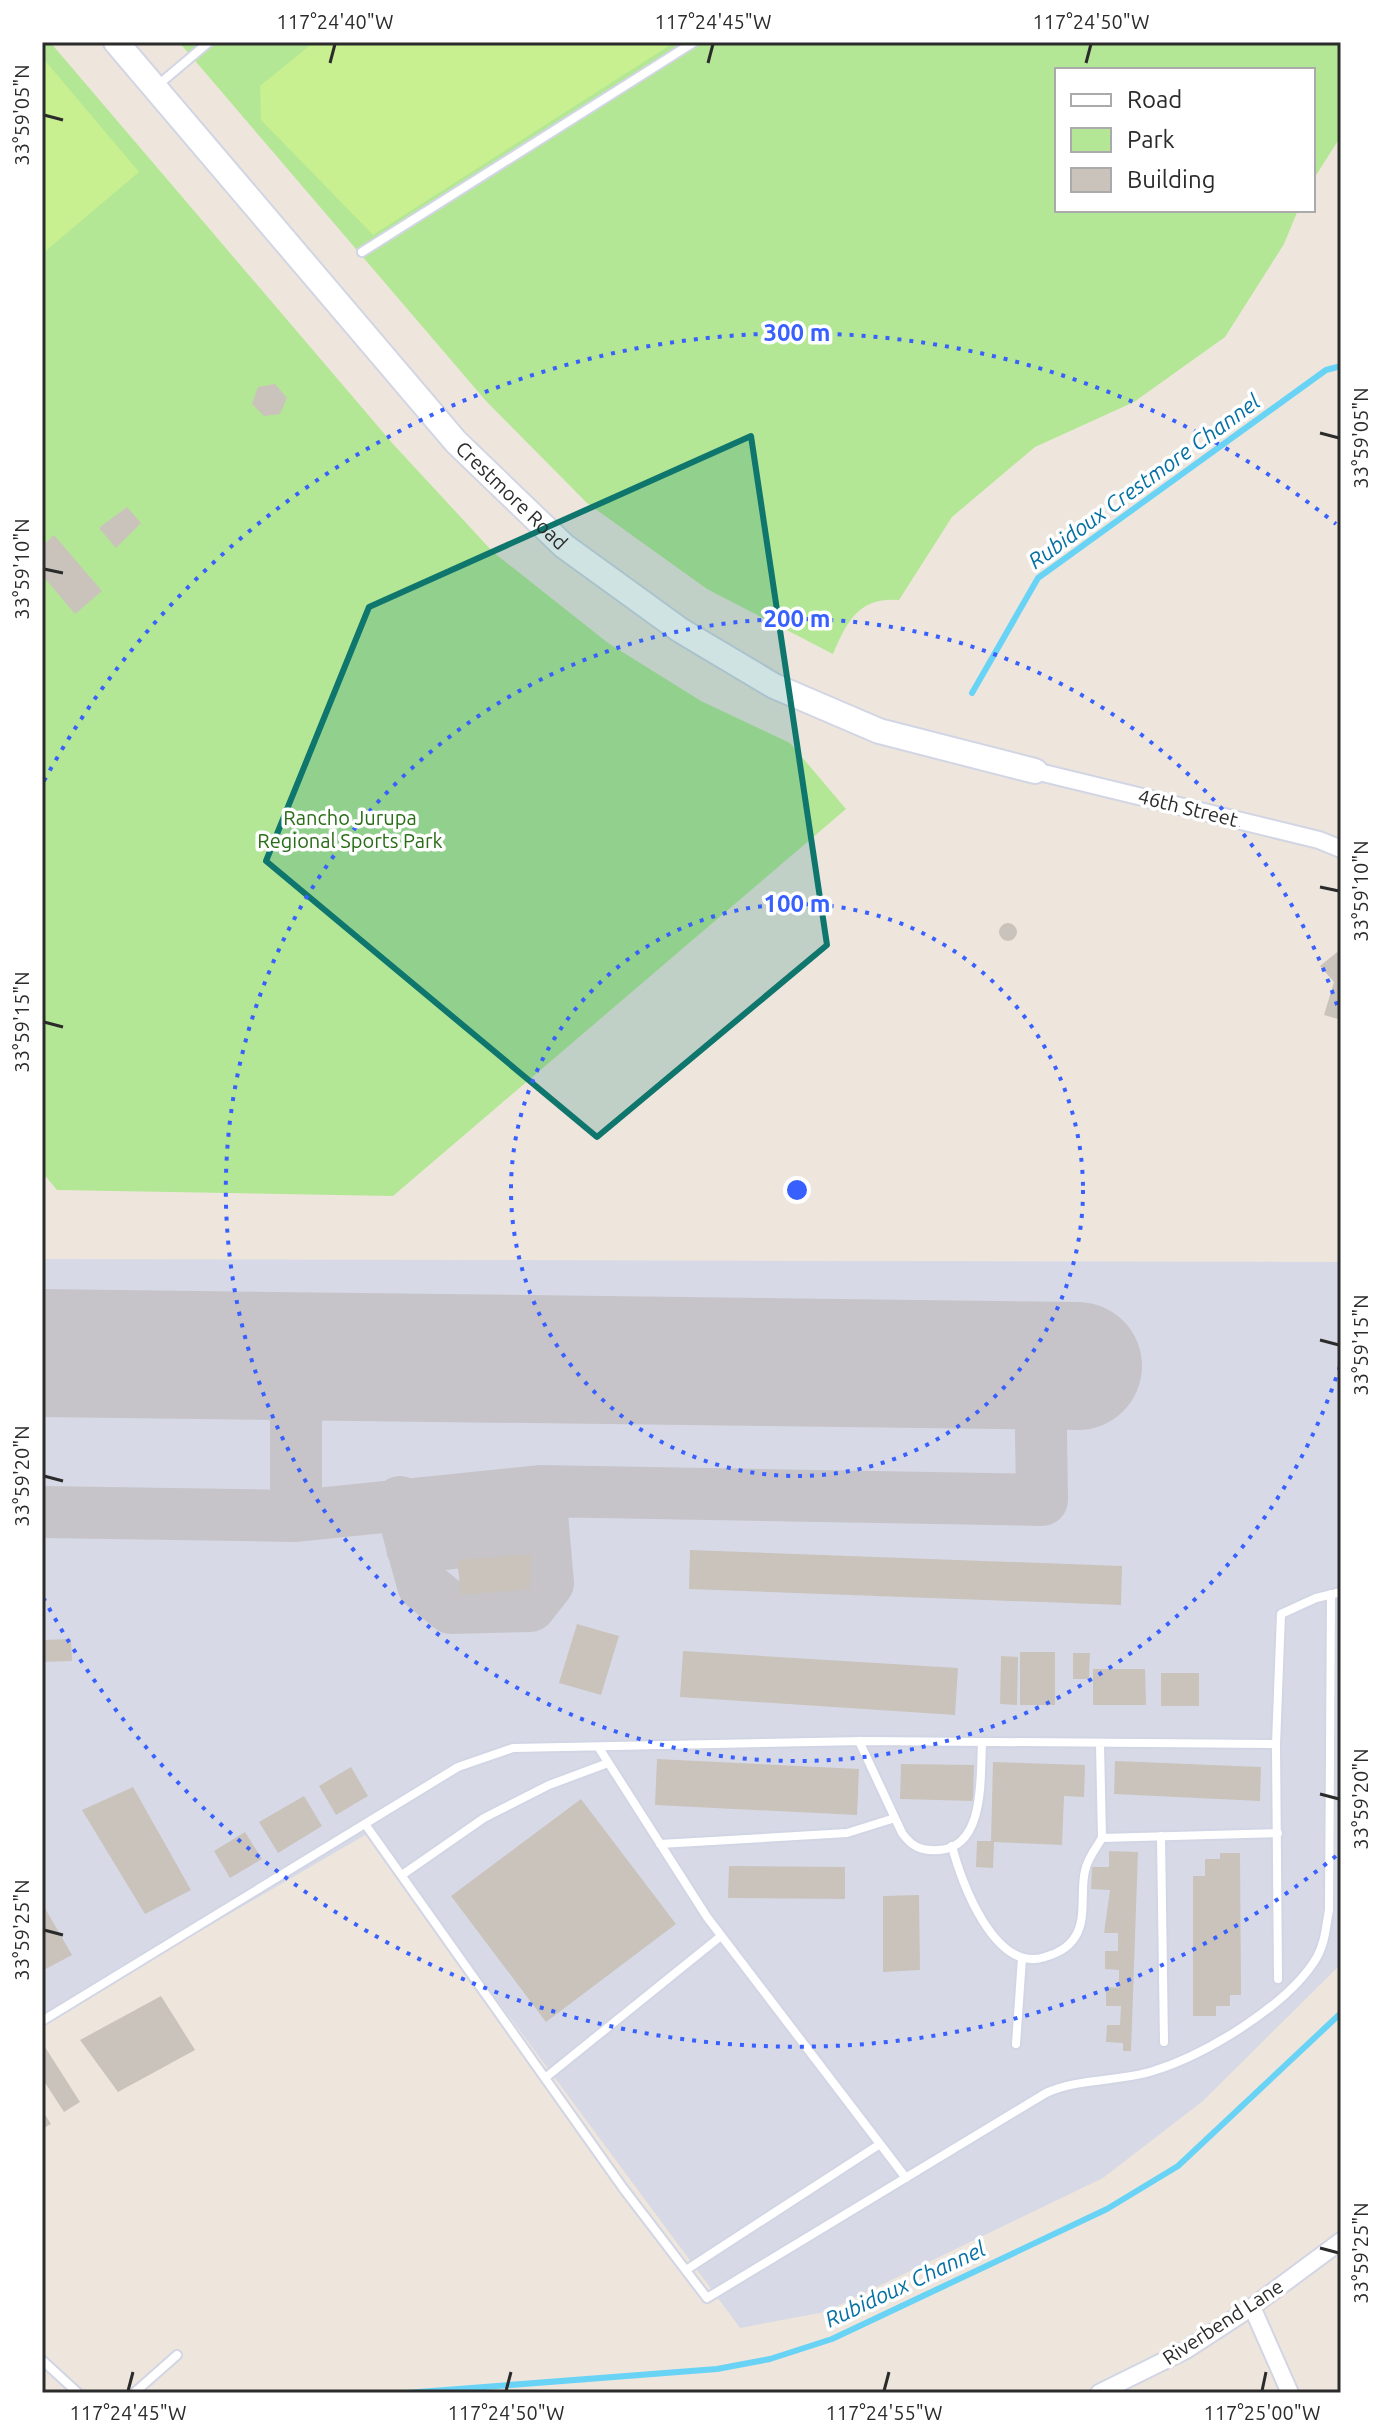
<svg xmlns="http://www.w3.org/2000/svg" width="1383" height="2435" viewBox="0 0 1383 2435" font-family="Ubuntu,sans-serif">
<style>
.airport{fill:#d7dae6}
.green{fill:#b3e795}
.pitch{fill:#c8ef90}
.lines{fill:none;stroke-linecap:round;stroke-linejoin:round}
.stream{stroke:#69d3f6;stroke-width:6}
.taxiway{stroke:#c6c4c9;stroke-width:52}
.runway{stroke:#c6c4c9;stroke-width:128}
.building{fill:#c9c3bc}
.lane-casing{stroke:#d1d5e4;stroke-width:12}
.street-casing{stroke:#d1d5e4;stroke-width:20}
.secondary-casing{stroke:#d1d5e4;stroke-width:28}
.lane{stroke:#fff;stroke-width:8}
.street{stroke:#fff;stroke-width:16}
.secondary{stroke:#fff;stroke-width:24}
.marked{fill:#0f766e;fill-opacity:0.2;stroke:#0f766e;stroke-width:6;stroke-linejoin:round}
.ticks{fill:none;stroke:#2b2b2b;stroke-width:3}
.ring{fill:none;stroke:#3860ff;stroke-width:4;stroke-dasharray:4 8}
.labels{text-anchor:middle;stroke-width:7;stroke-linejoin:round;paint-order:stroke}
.street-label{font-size:20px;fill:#2b2b2b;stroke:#fff}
.park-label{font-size:20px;fill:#296d16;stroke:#fff}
.water-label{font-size:22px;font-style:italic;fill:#0570a4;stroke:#fff}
.centre{fill:#3860ff;stroke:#fff;stroke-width:4}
.ring-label{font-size:24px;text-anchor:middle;font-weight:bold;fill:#3860ff;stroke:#fff;stroke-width:7;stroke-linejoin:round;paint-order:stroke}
.neatline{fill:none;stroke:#2b2b2b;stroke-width:3}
.ticks-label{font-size:20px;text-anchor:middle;fill:#2b2b2b}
</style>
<rect width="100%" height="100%" fill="#eee6dc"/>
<!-- airport -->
<path class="airport" d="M 42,1259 L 1341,1262 L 1341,1964 L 1203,2101 L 1103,2178 L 825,2312 L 740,2328 L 372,1831 L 42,2023 Z"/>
<!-- green -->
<path class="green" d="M 42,42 L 50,42 L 393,444 L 493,552 L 608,643 L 701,701 L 790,743 L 846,809 L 393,1196 L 57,1190 L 42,1172 Z
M 179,42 L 1341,42 L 1341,136 L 1313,180 L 1313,70 L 1057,70 L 1057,210 L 1298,210 L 1284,244 L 1225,337 L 1134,402 L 1035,447 L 952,517 L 899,600 C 859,597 847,621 833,654 L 707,589 L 587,503 L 486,401 Z"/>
<!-- pitch -->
<path class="pitch" d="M 314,42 L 675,42 L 373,235 L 261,120 L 260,86 Z
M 42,57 L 139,172 L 42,254 Z"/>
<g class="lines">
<!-- stream -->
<path class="stream" d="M 972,693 L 1038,578 L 1326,370 L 1341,366
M 406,2393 L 717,2369 L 770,2359 L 832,2339 L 1107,2209 L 1178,2166 L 1341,2013"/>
<!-- taxiway -->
<path class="taxiway" d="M 296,1356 L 296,1516
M 400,1502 L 423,1585 L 451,1608 L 530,1606 L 548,1583 L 540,1491
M 42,1512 L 296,1516 L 540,1491 L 1042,1500 L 1040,1366
M 412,1548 L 543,1532"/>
<!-- runway -->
<path class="runway" d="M 42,1353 L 1078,1366"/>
</g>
<!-- building -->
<path class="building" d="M 275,384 L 287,398 L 280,414 L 264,416 L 252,404 L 258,387 Z
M 127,507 L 141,523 L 116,548 L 99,528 Z
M 54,535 L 102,591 L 75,614 L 42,575 L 42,546 Z
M999 932a9 9 0 1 1 18 0a9 9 0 1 1-18 0Z
M 1341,949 L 1341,1020 L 1324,1015 L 1334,982 L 1320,966 Z
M 690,1550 L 1122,1566 L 1121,1605 L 689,1589 Z
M 531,1554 L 530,1589 L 461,1595 L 457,1560 Z
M 577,1624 L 619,1636 L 601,1695 L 559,1683 Z
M 71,1639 L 72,1661 L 42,1662 L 42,1640 Z
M 683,1651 L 958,1668 L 955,1715 L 680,1697 Z
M 1020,1652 L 1055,1652 L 1055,1705 L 1020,1705 Z
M 1073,1653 L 1090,1653 L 1089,1679 L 1073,1679 Z
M 1001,1656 L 1018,1657 L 1017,1705 L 1000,1704 Z
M 1093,1669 L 1145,1669 L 1146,1705 L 1093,1705 Z
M 1161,1673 L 1199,1673 L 1199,1706 L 1161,1706 Z
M 657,1759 L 859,1769 L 857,1815 L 655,1805 Z
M 1115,1761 L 1261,1767 L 1260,1801 L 1114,1794 Z
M 993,1762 L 1085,1765 L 1084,1797 L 1064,1796 L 1062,1845 L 994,1842 L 993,1868 L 976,1867 L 977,1841 L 991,1841 Z
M 901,1764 L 974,1765 L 973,1801 L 900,1799 Z
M 351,1767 L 368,1796 L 336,1815 L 319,1786 Z
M 133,1787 L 191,1890 L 145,1914 L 82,1810 Z
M 304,1796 L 322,1826 L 278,1853 L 259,1822 Z
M 581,1799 L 676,1924 L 546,2022 L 451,1896 Z
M 245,1832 L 262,1859 L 230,1878 L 214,1851 Z
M 1109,1851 L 1138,1852 L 1131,2051 L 1123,2051 L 1123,2043 L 1106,2042 L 1107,2025 L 1120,2025 L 1121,2006 L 1106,2006 L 1106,1987 L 1119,1988 L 1119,1970 L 1105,1969 L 1105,1951 L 1118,1951 L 1118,1933 L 1104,1933 L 1110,1890 L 1091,1889 L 1092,1867 L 1109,1867 Z
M 1220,1853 L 1240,1853 L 1241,1995 L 1230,1995 L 1230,2006 L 1216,2006 L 1216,2016 L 1193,2016 L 1193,1876 L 1205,1876 L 1205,1859 L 1220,1859 Z
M 729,1866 L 845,1867 L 845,1899 L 728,1898 Z
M 919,1895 L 920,1970 L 883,1972 L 883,1896 Z
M 42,1903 L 72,1955 L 42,1971 Z
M 161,1996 L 195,2050 L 118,2092 L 80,2040 Z
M 45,2047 L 80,2102 L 64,2112 L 42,2078 Z
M 42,2110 L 51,2124 L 42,2129 Z"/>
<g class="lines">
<defs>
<path id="lane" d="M 158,85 L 209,42
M 362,252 L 694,42
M 859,1741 L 902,1833 C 912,1847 921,1851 939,1850 C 986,1847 980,1775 982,1743
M 1276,1744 L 1278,1979
M 1100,1745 L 1102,1838 L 1278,1833
M 599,1748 L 707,1917 L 906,2178
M 365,1824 L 623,2188 L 707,2298 L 1046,2093 C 1079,2078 1118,2082 1153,2071 C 1205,2055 1289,2005 1317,1957 C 1325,1943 1326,1926 1329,1910 L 1331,1594
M 1161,1836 L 1164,2042
M 660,1844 L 847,1833 L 895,1818
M 952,1846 C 961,1882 995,1974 1045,1957 C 1058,1953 1068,1948 1075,1937 C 1087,1920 1080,1890 1085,1871 C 1087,1859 1096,1848 1102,1838
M 402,1875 L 484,1818 L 549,1785 L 608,1763
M 42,2021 L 458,1767 L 513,1748 L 863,1741 L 1276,1744 L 1281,1614 L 1316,1598 L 1341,1592
M 1016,2044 L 1022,1958
M 545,2078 L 721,1936
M 686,2270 L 880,2144
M 42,2360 L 78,2393
M 134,2393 L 177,2355"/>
<path id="street" d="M 1035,771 L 1319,840 L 1341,849
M 1252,2307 L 1290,2393
M 1099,2393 L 1186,2350 L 1252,2307 L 1341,2241"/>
<g id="secondary">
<path id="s1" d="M 116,42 L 456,442 L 564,546 L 680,630 L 774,686 L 879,731 L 1035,771"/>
</g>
</defs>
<!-- lane casing -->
<use href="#lane" class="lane-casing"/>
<!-- street casing -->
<use href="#street" class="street-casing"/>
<!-- secondary casing -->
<use href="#secondary" class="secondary-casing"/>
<!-- lane -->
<use href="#lane" class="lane"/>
<!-- street -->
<use href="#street" class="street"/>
<!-- secondary -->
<use href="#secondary" class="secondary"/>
</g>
<!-- marked area -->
<path class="marked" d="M 751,436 L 827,945 L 597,1137 L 266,861 L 369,607 Z"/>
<!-- ticks -->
<path class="ticks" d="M 330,63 L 335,44M 708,63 L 713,44M 1086,63 L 1091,44M 44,115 L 63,120M 1320,433 L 1339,438M 44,569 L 63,573M 1320,887 L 1339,891M 44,1022 L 63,1027M 1320,1340 L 1339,1345M 44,1476 L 63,1481M 1320,1794 L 1339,1799M 44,1930 L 63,1935M 1320,2248 L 1339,2253M 128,2391 L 133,2372M 506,2391 L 511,2372M 884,2391 L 889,2372M 1262,2391 L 1266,2372"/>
<!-- distance rings -->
<g class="ring">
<circle cx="797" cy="1190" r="286"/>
<path d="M1340 1366A571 571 0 1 1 1340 1014"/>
<path d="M1336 1856A857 857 0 0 1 44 1599M44 781A857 857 0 0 1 1336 524"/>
</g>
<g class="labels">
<!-- street labels -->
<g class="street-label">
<text dy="7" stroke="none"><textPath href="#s1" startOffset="602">Crestmore Road</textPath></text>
<text transform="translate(1188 808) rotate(14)" y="7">46th Street</text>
<text transform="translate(1223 2322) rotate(-33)" y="7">Riverbend Lane</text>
</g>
<!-- park labels -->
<g class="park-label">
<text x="350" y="825">Rancho Jurupa<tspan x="350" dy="23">Regional Sports Park</tspan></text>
</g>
<!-- water labels -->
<g class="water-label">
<text transform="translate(1144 481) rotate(-36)" y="8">Rubidoux Crestmore Channel</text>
<text transform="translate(905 2284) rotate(-25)" y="8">Rubidoux Channel</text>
</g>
</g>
<circle cx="797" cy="1190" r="12" class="centre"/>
<g class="ring-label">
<text x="797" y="341">300 m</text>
<text x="797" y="627">200 m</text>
<text x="797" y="912">100 m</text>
</g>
<!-- border -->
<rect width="1383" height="2435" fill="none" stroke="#ffffff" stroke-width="88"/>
<!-- legend -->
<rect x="1055" y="68" width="260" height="144" fill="#ffffff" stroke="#aaaaaa" stroke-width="2"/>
<rect x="1071" y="94" width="40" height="12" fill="#ffffff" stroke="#aaaaaa" stroke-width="2"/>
<text x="1127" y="108" font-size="24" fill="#2b2b2b">Road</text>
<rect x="1071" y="128" width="40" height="24" fill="#b3e795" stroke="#aaaaaa" stroke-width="2"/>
<text x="1127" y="148" font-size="24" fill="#2b2b2b">Park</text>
<rect x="1071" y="168" width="40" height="24" fill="#c9c3bc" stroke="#aaaaaa" stroke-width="2"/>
<text x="1127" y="188" font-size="24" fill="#2b2b2b">Building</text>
<rect x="44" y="44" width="1295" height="2347" class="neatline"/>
<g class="ticks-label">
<text x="335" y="29">117°24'40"W</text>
<text x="713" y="29">117°24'45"W</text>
<text x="1091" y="29">117°24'50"W</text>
<text transform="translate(22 115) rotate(-90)" y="7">33°59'05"N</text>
<text transform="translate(1361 438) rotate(-90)" y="7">33°59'05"N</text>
<text transform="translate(22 569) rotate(-90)" y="7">33°59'10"N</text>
<text transform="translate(1361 891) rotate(-90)" y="7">33°59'10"N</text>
<text transform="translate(22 1022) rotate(-90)" y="7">33°59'15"N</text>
<text transform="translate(1361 1345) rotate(-90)" y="7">33°59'15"N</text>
<text transform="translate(22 1476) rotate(-90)" y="7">33°59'20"N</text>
<text transform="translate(1361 1799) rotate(-90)" y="7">33°59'20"N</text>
<text transform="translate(22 1930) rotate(-90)" y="7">33°59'25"N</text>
<text transform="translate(1361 2253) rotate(-90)" y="7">33°59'25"N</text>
<text x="128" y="2420">117°24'45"W</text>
<text x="506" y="2420">117°24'50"W</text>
<text x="884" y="2420">117°24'55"W</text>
<text x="1262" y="2420">117°25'00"W</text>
</g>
</svg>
